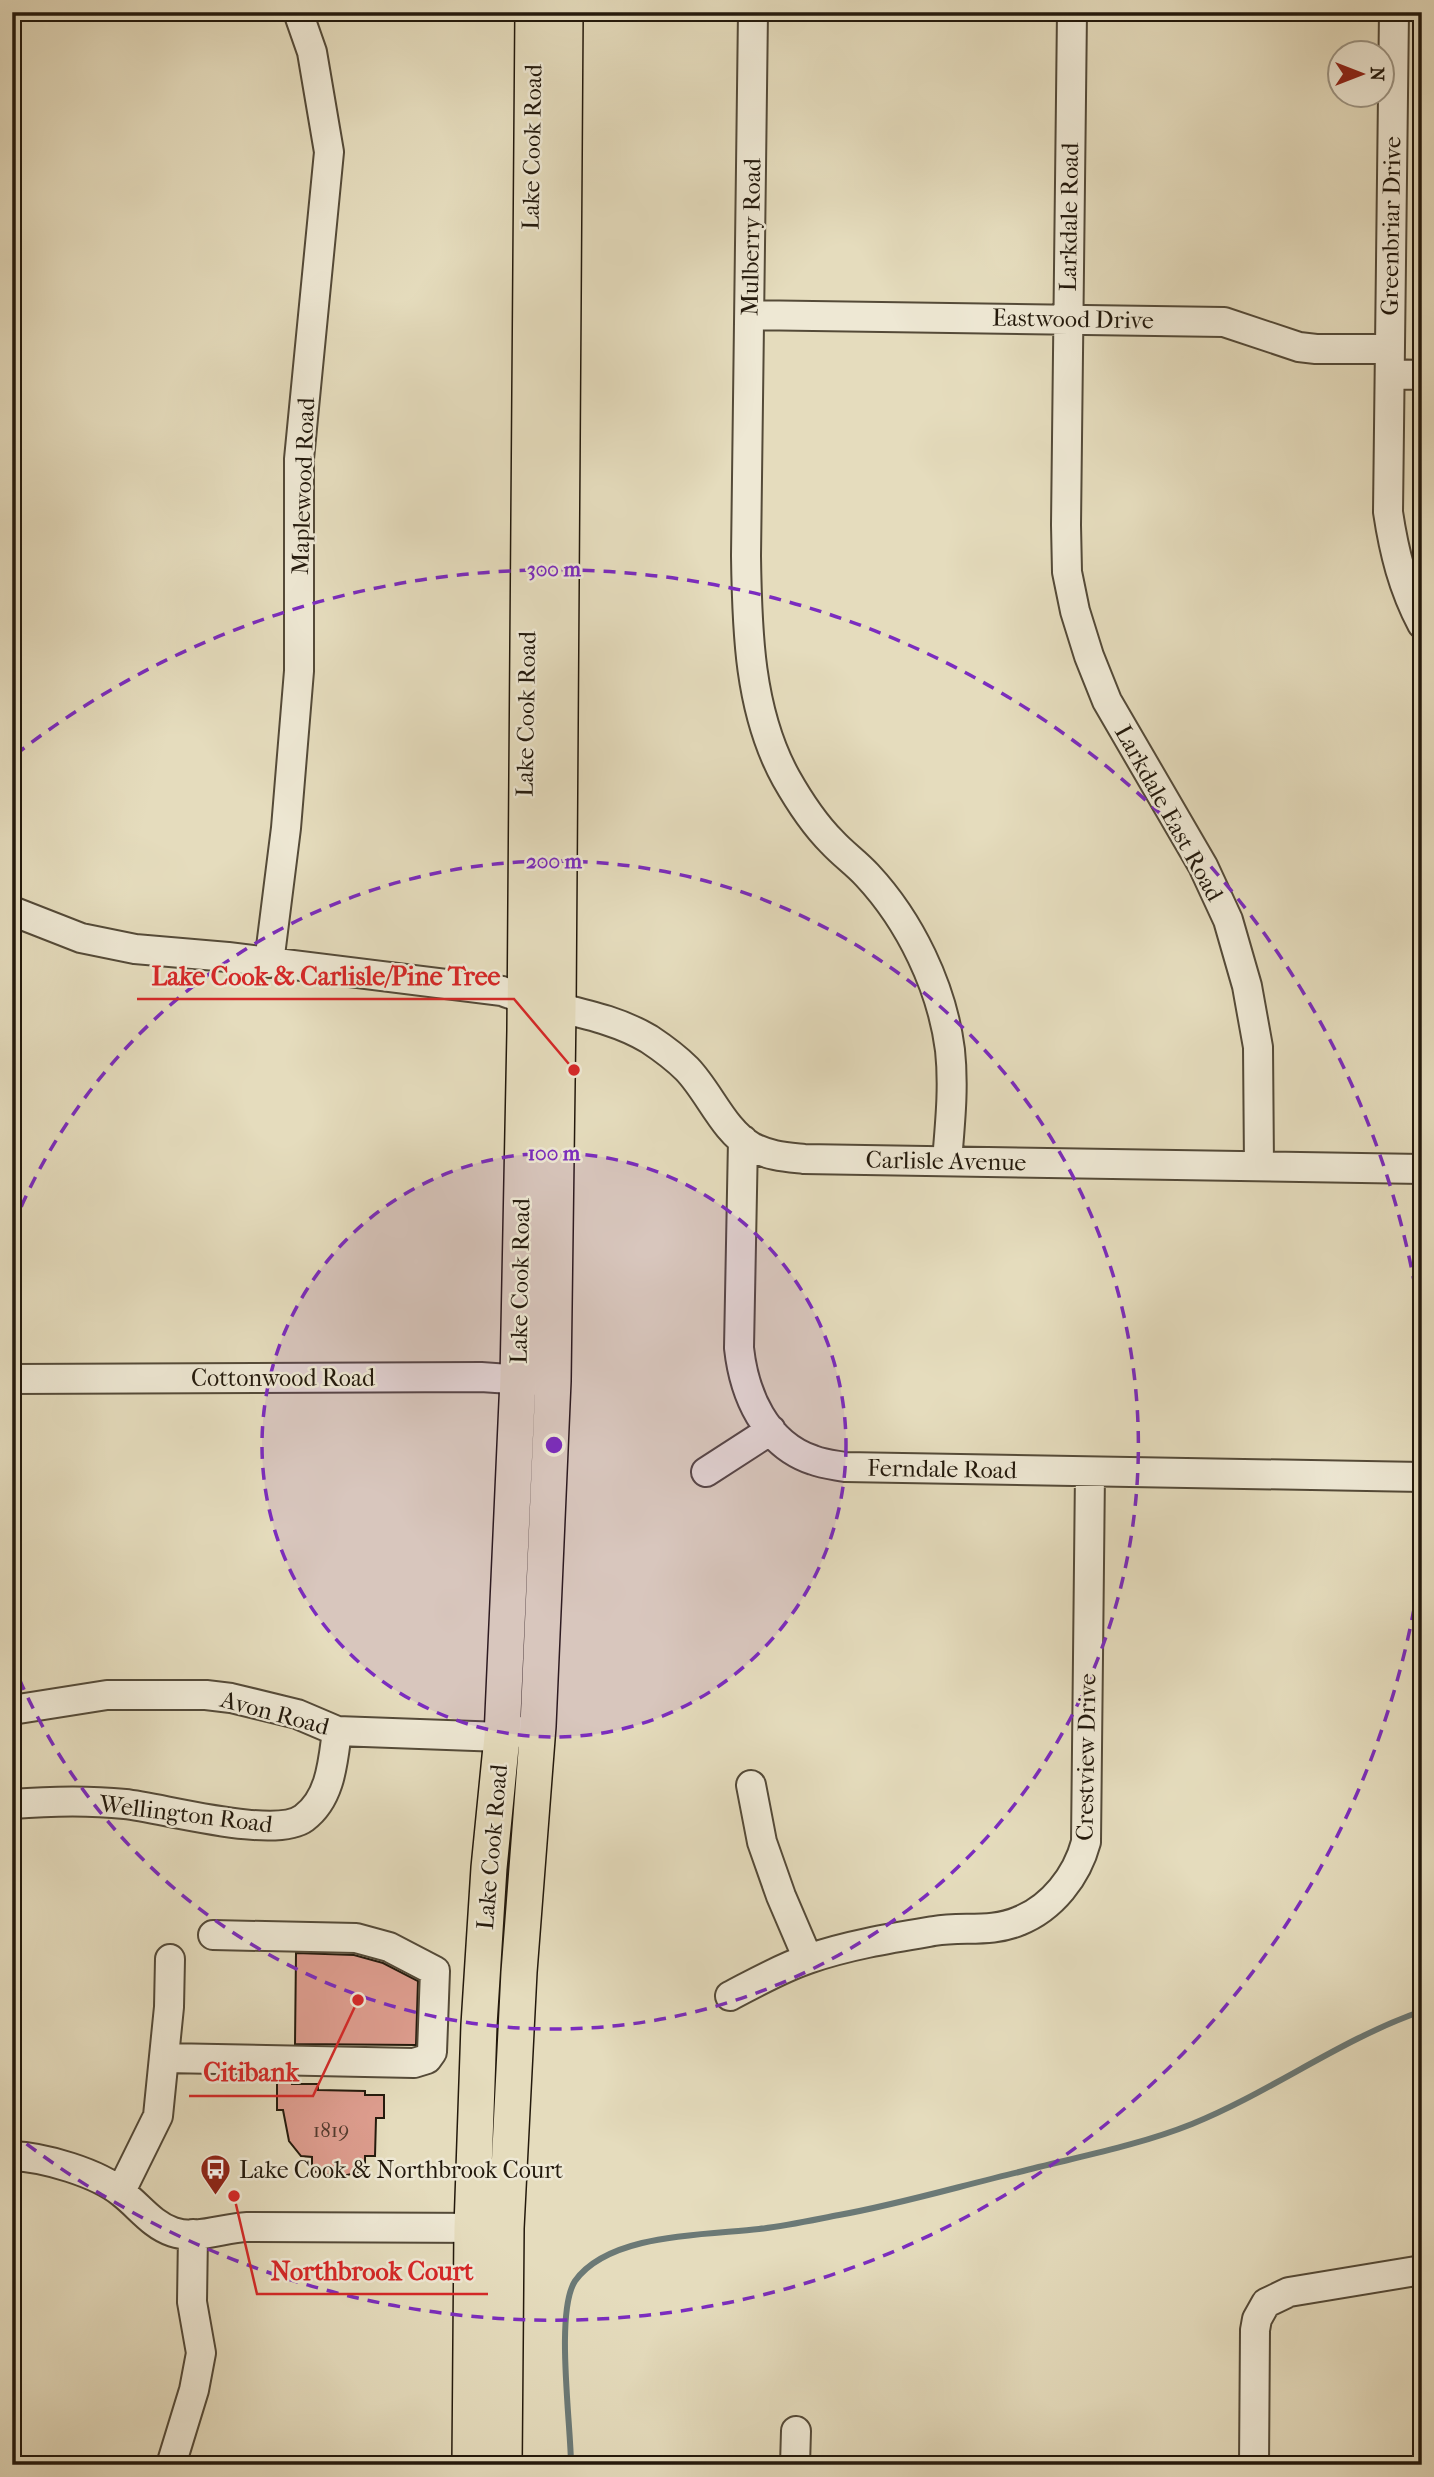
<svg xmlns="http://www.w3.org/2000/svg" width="1434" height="2477" viewBox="0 0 1434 2477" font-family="'IM FELL French Canon',serif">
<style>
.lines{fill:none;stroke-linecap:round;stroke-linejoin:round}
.stream{stroke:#6b7976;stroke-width:6}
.building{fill:#df9e90;stroke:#23190c;stroke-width:2}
.minor-casing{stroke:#544a38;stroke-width:32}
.major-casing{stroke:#23190c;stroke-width:38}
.path{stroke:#23190c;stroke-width:3.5;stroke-dasharray:2 3.5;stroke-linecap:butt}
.minor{stroke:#eee8d4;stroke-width:28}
.major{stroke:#e5dcbd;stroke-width:35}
.ring{fill:none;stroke:#7b2cbf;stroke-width:3.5;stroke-dasharray:12 9}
.labels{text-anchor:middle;stroke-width:5;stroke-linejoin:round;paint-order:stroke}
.number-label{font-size:21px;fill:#523a2d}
.street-label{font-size:24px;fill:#23190c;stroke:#eee8d4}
.poi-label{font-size:24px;fill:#23190c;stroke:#eee8d4;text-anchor:start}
.centre{fill:#7b2cbf;stroke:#eee8d4;stroke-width:3.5}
.ring-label{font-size:21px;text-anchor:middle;font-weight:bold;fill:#7b2cbf;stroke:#eee8d4;stroke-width:5;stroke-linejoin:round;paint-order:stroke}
.leader{fill:none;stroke:#d62828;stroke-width:2.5}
.callout-dot{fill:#d62828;stroke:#eee8d4;stroke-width:2.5}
.callout-label{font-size:26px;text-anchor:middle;font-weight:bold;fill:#d62828;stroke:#eee8d4;stroke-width:5;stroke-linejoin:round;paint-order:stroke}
</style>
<rect width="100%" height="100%" fill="#e5dcbd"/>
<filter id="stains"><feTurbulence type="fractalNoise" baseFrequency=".00286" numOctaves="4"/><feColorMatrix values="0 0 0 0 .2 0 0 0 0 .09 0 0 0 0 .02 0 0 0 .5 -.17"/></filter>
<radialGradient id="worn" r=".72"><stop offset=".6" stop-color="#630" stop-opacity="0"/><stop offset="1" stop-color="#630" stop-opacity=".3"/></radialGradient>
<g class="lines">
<!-- stream -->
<path class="stream" d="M 571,2465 C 571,2425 555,2312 575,2281 C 609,2233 706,2235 759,2229 C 786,2226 813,2220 839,2215 C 900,2204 960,2186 1019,2172 C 1077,2157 1137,2146 1192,2124 C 1271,2092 1341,2039 1422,2011"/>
</g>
<!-- building -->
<path class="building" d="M 296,1953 L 354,1955 L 383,1963 L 418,1981 L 416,2045 L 295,2044 Z
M 277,2080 L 292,2080 L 292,2084 L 318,2084 L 318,2090 L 365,2091 L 365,2095 L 384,2095 L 384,2118 L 376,2118 L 375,2156 L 365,2156 L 365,2171 L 338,2177 L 312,2171 L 312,2157 L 301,2156 L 289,2141 L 283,2110 L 277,2110 Z"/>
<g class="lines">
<defs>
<path id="minor" d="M 753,12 L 746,556 C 747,630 749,711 786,778 C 799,801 814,824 832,842 C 843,854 856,863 867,875 C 910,921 942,987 950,1050 C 954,1087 950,1124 947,1161
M 1072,12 L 1066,525 L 1067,572 L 1075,611 L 1089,656 L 1107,701 L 1203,866 L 1228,920 L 1247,986 L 1258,1047 L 1259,1166
M 1394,12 L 1388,512 C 1394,552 1403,588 1422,624
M 751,315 L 1224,322 L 1299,347 L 1316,349 L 1390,349
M 1390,374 L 1422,375
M 12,911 L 81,938 L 135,949 L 228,957 L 502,991 C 550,1010 604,1012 649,1039 C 661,1047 677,1059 687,1069 C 710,1093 723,1130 752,1147 C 769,1156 786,1157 804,1159 L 1422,1169
M 269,963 L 286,828 L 299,671 L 299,459 L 329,152 L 312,52 L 298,12
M 743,1140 L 739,1348 C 744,1394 765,1444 813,1460 C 823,1464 834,1465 845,1467 L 1422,1477
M 12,1379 L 481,1377 L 540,1381
M 706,1472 L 771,1430
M 12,1710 L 107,1695 L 206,1695 L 231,1698 L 297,1714 L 337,1731 L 502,1737 L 522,1731
M 751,1785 L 762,1842 L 781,1896 L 808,1959
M 12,1804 C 49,1801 88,1800 125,1804 C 163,1808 275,1840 304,1818 C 331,1798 333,1761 337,1731
M 730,1996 C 755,1983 781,1968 808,1959 C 848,1945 892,1938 934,1931 C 962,1926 991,1933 1019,1921 C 1052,1908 1077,1876 1086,1842 L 1090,1472
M 165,2058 L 414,2063 L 427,2059 L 432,2052 L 435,1971 L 389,1947 L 356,1938 L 213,1935
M 12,2156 C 44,2157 98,2173 122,2193 C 139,2206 152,2225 173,2232 C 196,2240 223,2228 247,2227 C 328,2227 410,2228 492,2228
M 121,2191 L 158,2116 L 169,2007 L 170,1959
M 171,2465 L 194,2390 L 201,2353 L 192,2302 L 193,2234
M 795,2465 L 796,2431
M 1254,2465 L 1255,2330 L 1257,2319 L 1266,2303 L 1289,2292 L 1422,2270"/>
<path id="major" d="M 470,2465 L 472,2228 L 479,2025 L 489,1868 L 502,1737 L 518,1379 L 525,1031 L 533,12
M 504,2465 L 506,2228 L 519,1972 L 538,1726 L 553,1381 L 558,1008 L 565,12"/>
</defs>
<!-- minor casing -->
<use href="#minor" class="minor-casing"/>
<!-- major casing -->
<use href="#major" class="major-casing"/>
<!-- path -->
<path class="path" d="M 1415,398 L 1416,506 L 1422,546
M 1415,434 L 1422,438"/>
<!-- minor -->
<use href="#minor" class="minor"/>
<!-- major -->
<use href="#major" class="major"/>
</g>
<!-- distance rings -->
<circle cx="554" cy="1445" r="292" fill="#7b2cbf" fill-opacity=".12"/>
<g class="ring">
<circle cx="554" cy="1445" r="292"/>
<path d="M13 1226A584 584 0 1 1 13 1664"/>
<path d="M1421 1567A876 876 0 0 1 15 2135M15 755A876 876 0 0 1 1421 1323"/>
</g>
<!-- icons -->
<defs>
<symbol id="bus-pin" viewBox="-11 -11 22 30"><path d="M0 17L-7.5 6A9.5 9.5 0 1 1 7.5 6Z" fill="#8f2418" stroke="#eee8d4"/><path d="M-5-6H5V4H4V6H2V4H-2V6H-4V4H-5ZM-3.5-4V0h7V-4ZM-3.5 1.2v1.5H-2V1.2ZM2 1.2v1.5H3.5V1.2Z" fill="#fff"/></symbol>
</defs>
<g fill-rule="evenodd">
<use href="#bus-pin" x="198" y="2152" width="35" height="47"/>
</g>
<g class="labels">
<!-- number labels -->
<g class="number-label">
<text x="331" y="2137">1819</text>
</g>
<!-- street labels -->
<g class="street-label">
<text transform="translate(532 147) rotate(-89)" y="8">Lake Cook Road</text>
<text transform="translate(1069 217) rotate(-89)" y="8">Larkdale Road</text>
<text transform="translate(1391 226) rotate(-89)" y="8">Greenbriar Drive</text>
<text transform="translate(751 237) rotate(-89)" y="8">Mulberry Road</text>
<text transform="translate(1073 319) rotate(1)" y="8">Eastwood Drive</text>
<text transform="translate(303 486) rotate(-88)" y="8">Maplewood Road</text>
<text transform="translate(526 714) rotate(-89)" y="8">Lake Cook Road</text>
<text transform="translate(1169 813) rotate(61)" y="8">Larkdale East Road</text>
<text transform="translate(946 1161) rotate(1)" y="8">Carlisle Avenue</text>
<text transform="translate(520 1281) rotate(-89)" y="8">Lake Cook Road</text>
<text x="283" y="1386">Cottonwood Road</text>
<text transform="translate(942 1469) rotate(1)" y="8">Ferndale Road</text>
<text transform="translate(275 1713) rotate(15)" y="8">Avon Road</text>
<text transform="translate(1086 1757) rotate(-89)" y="8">Crestview Drive</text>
<text transform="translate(186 1814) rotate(7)" y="8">Wellington Road</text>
<text transform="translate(492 1847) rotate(-85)" y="8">Lake Cook Road</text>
</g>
<!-- poi labels -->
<g class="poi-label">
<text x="239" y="2178">Lake Cook &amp; Northbrook Court</text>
</g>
</g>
<circle cx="554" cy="1445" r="10" class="centre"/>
<g class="ring-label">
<text x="554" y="576">300 m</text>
<text x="554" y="868">200 m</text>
<text x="554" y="1160">100 m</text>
</g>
<!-- callouts -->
<path class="leader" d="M574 1070L514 999H137M358 2000L313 2096H189M234 2196L257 2294H488"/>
<g class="callout-dot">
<circle cx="574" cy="1070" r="7"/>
<circle cx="358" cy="2000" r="7"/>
<circle cx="234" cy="2196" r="7"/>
</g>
<g class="callout-label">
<text x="326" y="985">Lake Cook &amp; Carlisle/Pine Tree</text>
<text x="251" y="2081">Citibank</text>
<text x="372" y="2280">Northbrook Court</text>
</g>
<!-- margin -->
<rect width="1434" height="2477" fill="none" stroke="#e5dcbd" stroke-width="42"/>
<rect x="14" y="14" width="1406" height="2449" fill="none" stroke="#23190c" stroke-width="3.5"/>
<rect x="21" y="21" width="1392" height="2435" fill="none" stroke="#23190c" stroke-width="2"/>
<!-- north arrow -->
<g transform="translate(1361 74) rotate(90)"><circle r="33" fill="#eee8d4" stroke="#9d9584" stroke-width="2"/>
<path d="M0-5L12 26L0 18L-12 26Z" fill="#8f2418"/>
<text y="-10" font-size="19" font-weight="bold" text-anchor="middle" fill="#23190c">N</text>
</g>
<rect width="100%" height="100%" filter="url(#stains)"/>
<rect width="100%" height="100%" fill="url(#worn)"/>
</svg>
